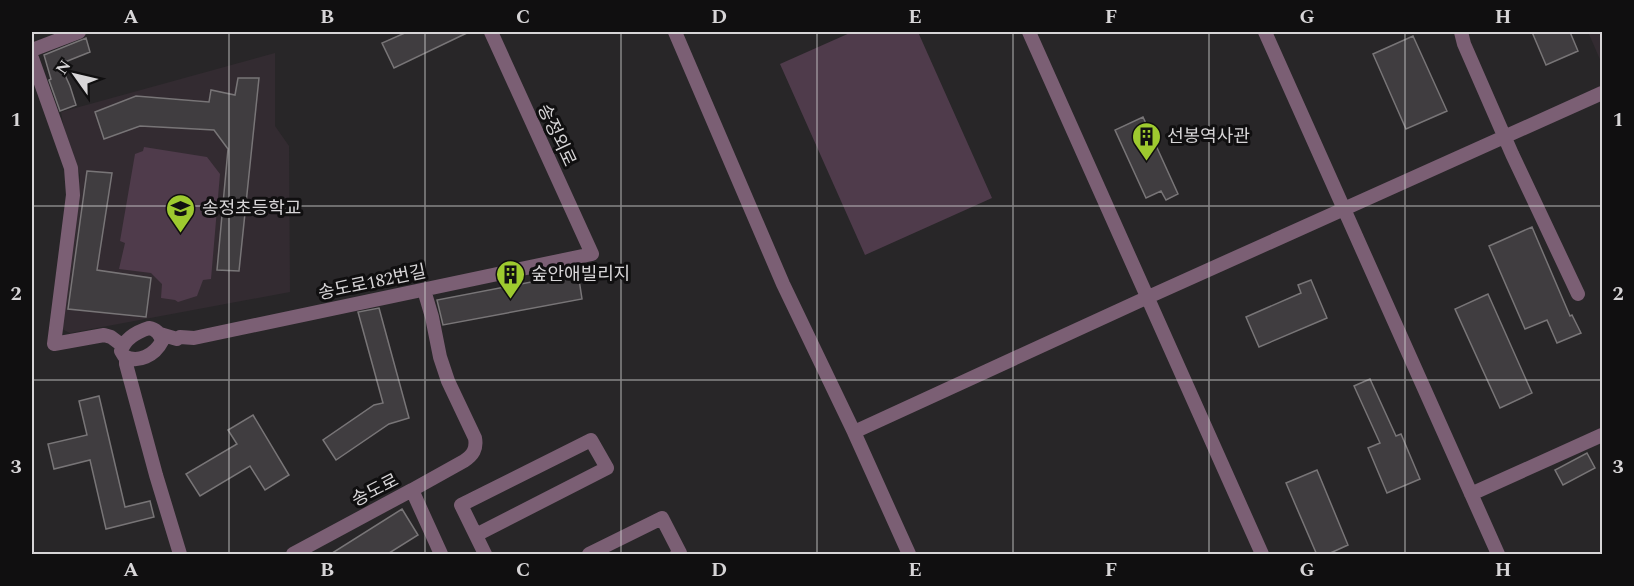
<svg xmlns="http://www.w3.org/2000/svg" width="1634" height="586" viewBox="0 0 1634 586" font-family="Spectral,'Noto Sans KR',serif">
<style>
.built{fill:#332b31}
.green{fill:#4f3b4b}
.building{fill:#403d40;stroke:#787577;stroke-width:1.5}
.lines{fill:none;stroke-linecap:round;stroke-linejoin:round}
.minor{stroke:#7b5f74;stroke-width:14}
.grid{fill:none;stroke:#d7d5d7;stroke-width:1.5;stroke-opacity:0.55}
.labels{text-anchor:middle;stroke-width:6;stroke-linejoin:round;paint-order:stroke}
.street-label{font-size:18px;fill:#d7d5d7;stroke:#100f10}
.poi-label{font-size:18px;fill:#d7d5d7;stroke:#100f10;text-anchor:start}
.neatline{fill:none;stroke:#d7d5d7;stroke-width:2}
.grid-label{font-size:20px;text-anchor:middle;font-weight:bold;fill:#d7d5d7}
</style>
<rect width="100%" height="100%" fill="#282628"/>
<!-- built -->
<path class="built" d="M 1588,32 L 1602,32 L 1602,64 Z
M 275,53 L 275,126 L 289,146 L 290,292 L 70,333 L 62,329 L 80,175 L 64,128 L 61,112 Z"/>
<!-- green -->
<path class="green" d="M 852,32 L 918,32 L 992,198 L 865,255 L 780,64 Z
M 144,147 L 207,157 L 220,174 L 211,279 L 203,280 L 197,296 L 178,302 L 175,300 L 161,298 L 162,284 L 151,273 L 119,269 L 125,243 L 120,241 L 135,154 L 143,151 Z"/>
<!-- building -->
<path class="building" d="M 407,32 L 469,32 L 394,68 L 382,43 Z
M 1532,32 L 1570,32 L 1578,51 L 1546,65 Z
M 1413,36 L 1447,111 L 1406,129 L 1373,54 Z
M 86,38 L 90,52 L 60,64 L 70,86 L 76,105 L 60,111 L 49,80 L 51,79 L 44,55 Z
M 238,78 L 259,78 L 239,271 L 217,270 L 228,149 L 214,130 L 140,126 L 104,139 L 95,112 L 136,96 L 209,102 L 211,90 L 235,95 Z
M 1143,117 L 1178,194 L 1166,200 L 1161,191 L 1146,198 L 1115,130 Z
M 87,171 L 112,173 L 97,270 L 151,278 L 146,317 L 68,309 Z
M 1532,227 L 1570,316 L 1572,315 L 1581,333 L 1557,343 L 1547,320 L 1525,329 L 1489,246 Z
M 578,273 L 582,299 L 443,325 L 437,300 Z
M 1311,280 L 1327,318 L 1259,347 L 1246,317 L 1301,293 L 1298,285 Z
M 1488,294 L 1532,393 L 1500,408 L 1455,309 Z
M 379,308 L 409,418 L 389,424 L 336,460 L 323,440 L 374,405 L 383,403 L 358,312 Z
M 1370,379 L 1396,436 L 1401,434 L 1420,479 L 1387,493 L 1368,448 L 1380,443 L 1354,386 Z
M 99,396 L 125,507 L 150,501 L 154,517 L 106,529 L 90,460 L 54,469 L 48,444 L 87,435 L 79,401 Z
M 253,415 L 289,475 L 265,490 L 250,466 L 200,496 L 186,474 L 237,444 L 228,430 Z
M 1587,453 L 1595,468 L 1563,485 L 1555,470 Z
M 1317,470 L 1348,545 L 1326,555 L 1317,555 L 1286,483 Z
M 402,509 L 418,535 L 386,555 L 329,555 Z"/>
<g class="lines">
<!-- minor -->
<path class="minor" d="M 675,32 L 783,284 L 854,432 L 909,554
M 1029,32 L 1262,554
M 1265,32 L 1498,554
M 1461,32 L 1464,44 L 1512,154 L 1578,294
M 32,50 L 79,32
M 32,58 L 71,168 L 73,195 L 54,344 L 104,335 L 111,337 L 123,346
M 149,328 C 156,329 160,334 162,341 C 155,355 138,364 124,356 L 121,351 C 125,338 136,332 149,328 Z
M 160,334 L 177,339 L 180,337 L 194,338 L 592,254 L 491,32
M 126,358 L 126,364 L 156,475 L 180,554
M 854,432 L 1146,298 L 1602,93
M 412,490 L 464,461 C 473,455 477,449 475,438 L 448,381 L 440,357 L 432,317 L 424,290
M 1471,494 L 1602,435
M 476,535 L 607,468 L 591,440 L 461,505 L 485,554
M 293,554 L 412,490 L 441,554
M 589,554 L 662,518 L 680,553 L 677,554"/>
</g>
<!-- grid -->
<path class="grid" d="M 229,32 L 229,554M 425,32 L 425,554M 621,32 L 621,554M 817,32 L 817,554M 1013,32 L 1013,554M 1209,32 L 1209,554M 1405,32 L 1405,554M 32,206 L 1602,206M 32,380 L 1602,380"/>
<!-- icons -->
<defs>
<symbol id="building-pin" viewBox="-11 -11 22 30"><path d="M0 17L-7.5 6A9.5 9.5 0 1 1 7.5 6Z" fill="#9eca2f" stroke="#100f10"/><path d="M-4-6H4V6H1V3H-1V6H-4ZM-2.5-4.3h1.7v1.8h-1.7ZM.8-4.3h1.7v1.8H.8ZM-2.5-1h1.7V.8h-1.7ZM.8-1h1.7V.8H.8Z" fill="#111"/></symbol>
<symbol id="school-pin" viewBox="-11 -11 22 30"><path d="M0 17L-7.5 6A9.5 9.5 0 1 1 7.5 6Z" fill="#9eca2f" stroke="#100f10"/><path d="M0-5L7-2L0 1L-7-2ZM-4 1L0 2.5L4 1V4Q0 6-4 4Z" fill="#111"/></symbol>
</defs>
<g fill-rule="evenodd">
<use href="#building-pin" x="1130" y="120" width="33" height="45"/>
<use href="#school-pin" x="164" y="192" width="33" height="45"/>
<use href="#building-pin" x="494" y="258" width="33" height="45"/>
</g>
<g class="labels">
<!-- street labels -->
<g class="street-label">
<text transform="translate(557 135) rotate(65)" y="6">송정외로</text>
<text transform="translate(372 282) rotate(-12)" y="6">송도로182번길</text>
<text transform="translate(375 490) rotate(-27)" y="6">송도로</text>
</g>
<!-- poi labels -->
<g class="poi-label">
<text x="1167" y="142">선봉역사관</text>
<text x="202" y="214">송정초등학교</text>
<text x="531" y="280">숲안애빌리지</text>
</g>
</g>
<!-- border -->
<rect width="1634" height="586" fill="none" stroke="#100f10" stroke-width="66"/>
<!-- north arrow -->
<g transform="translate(75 75) rotate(304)" stroke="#100f10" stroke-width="4.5" paint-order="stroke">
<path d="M0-4.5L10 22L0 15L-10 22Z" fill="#d7d5d7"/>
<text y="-9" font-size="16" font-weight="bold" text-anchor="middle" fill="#d7d5d7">N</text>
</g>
<rect x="33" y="33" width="1568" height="520" class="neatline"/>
<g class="grid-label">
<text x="131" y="23">A</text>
<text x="327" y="23">B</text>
<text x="523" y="23">C</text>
<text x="719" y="23">D</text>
<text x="915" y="23">E</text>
<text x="1111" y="23">F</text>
<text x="1307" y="23">G</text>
<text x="1503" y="23">H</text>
<text x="16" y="126">1</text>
<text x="1618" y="126">1</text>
<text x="16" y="300">2</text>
<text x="1618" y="300">2</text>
<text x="16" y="473">3</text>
<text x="1618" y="473">3</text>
<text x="131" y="576">A</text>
<text x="327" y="576">B</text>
<text x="523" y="576">C</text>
<text x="719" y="576">D</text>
<text x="915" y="576">E</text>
<text x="1111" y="576">F</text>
<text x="1307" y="576">G</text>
<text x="1503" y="576">H</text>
</g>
</svg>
